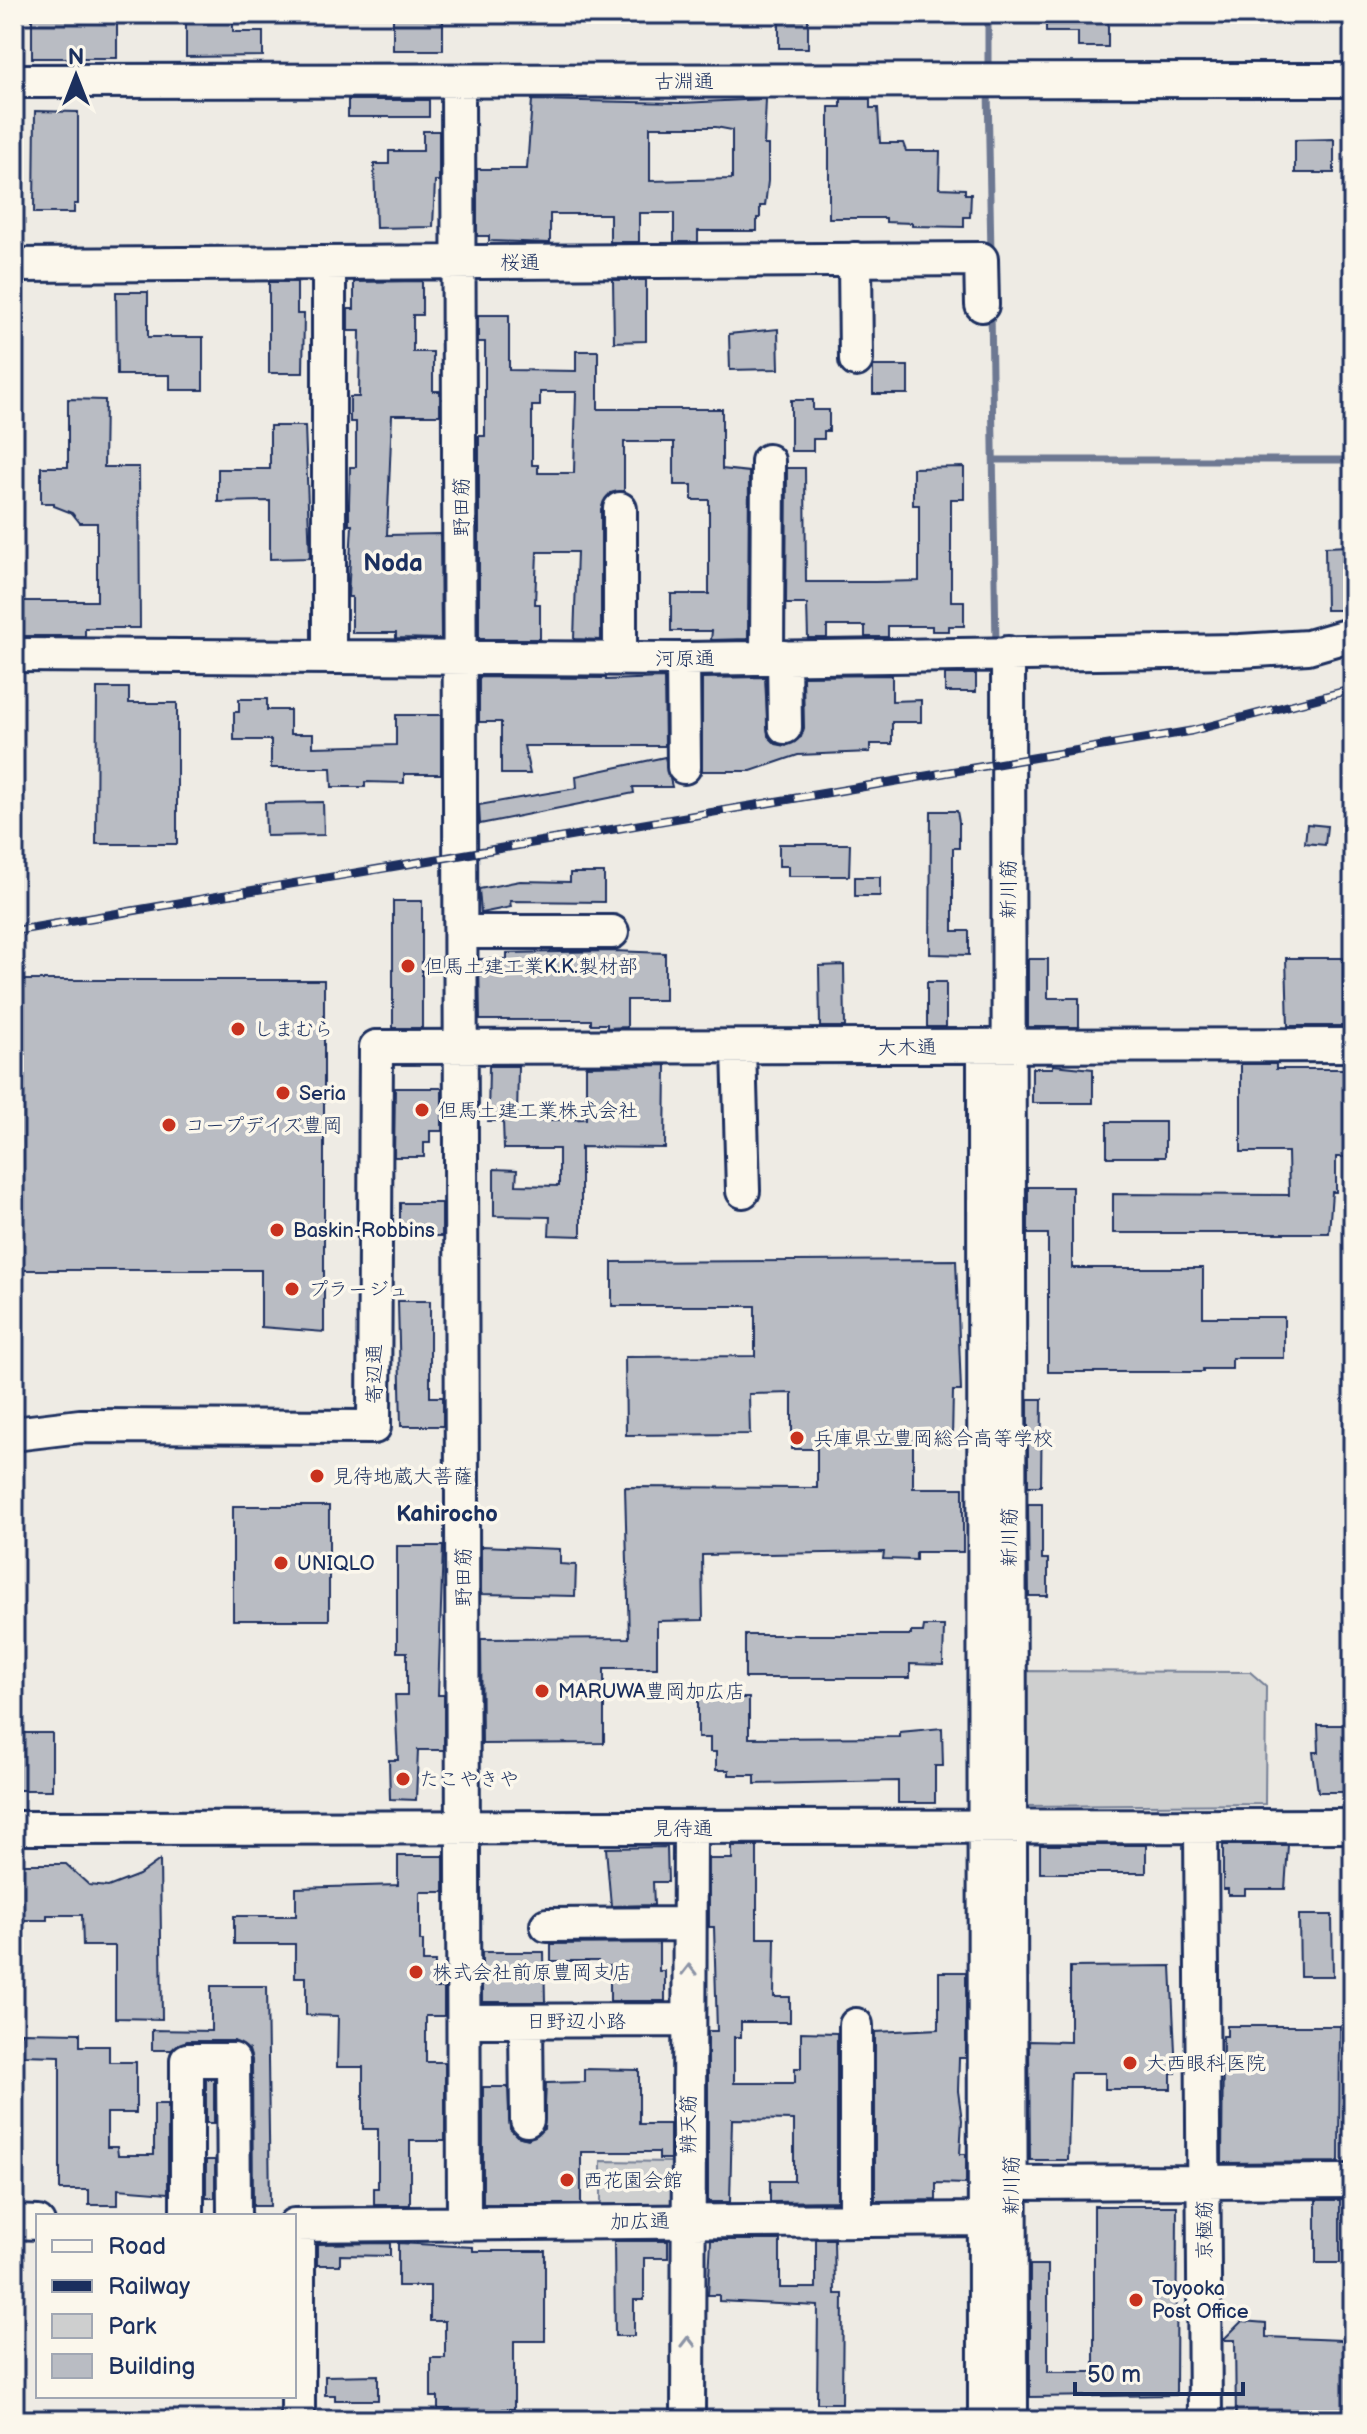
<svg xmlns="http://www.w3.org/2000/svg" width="1367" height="2434" viewBox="0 0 1367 2434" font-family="'Balsamiq Sans','Klee One',sans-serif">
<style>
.green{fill:#cecfcf;stroke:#747f96;stroke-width:2}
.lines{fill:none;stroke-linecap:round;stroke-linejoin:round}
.stream{stroke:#6d7892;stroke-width:7}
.building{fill:#b9bcc3;stroke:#1b2f5e;stroke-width:2;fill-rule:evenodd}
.minor-casing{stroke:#1b2f5e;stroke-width:38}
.minor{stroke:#fbf7ec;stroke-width:32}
.rail-casing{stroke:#1b2f5e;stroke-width:9}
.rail{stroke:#fbf7ec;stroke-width:6;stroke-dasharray:18;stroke-linecap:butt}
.oneway{stroke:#8b93a5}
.poi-dot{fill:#c8321e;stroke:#fbf7ec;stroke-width:3}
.labels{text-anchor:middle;stroke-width:7;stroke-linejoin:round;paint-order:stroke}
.street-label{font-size:20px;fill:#1b2f5e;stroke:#fbf7ec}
.poi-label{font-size:20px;fill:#1b2f5e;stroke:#fbf7ec;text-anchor:start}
.neighbourhood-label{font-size:22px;font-weight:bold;fill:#1b2f5e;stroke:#fbf7ec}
.quarter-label{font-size:24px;font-weight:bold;fill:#1b2f5e;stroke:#fbf7ec}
</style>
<rect width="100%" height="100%" fill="#eeebe4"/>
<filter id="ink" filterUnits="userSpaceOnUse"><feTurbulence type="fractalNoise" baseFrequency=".0125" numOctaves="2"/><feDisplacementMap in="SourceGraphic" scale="16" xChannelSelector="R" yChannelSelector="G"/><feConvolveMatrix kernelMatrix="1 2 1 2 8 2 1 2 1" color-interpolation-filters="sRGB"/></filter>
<g filter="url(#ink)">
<!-- green -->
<path class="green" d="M 1019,1671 L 1250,1672 L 1266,1686 L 1265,1804 L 1020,1806 Z
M 601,2161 L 674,2162 L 674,2200 L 665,2209 L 664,2204 L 601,2204 Z"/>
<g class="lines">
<!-- stream -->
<path class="stream" d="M 988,14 L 988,72
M 988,88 L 991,256
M 991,308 L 996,648
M 994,460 L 1353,460"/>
</g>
<!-- building -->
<path class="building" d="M 32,14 L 117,14 L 117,58 L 32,58 Z
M 186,14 L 233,14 L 233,32 L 263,32 L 263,56 L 186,57 Z
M 413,14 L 443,14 L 443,50 L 393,50 L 393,17 Z
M 779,14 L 808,14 L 808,48 L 779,48 Z
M 1046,14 L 1108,14 L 1108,47 L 1078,47 L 1078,32 L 1046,32 Z
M 766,99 L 764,145 L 768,145 L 768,181 L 765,206 L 760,206 L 760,218 L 757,218 L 757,231 L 698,231 L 698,242 L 674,242 L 674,213 L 639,213 L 639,242 L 610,242 L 610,214 L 550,214 L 550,243 L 489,241 L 489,236 L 477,236 L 477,169 L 527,169 L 532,100 L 681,103 ZM 650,127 L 716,127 L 732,130 L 732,179 L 650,181 Z
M 841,99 L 870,99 L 870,108 L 878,108 L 880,143 L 903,143 L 906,151 L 940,151 L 939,188 L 965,189 L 965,194 L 971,194 L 970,217 L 964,217 L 964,227 L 912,226 L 912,223 L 886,222 L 886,218 L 829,218 L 829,107 L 841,107 Z
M 348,100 L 429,100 L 429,117 L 348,117 Z
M 35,111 L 78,112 L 78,204 L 74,204 L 74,213 L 34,213 Z
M 423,131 L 439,131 L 439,181 L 435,181 L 433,227 L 376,228 L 374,164 L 389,164 L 389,151 L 423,151 Z
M 1334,139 L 1334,173 L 1295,173 L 1295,140 Z
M 613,280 L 646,280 L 646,341 L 614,342 Z
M 422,281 L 422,315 L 413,315 L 413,352 L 433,352 L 433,391 L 440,391 L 440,415 L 392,415 L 387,535 L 440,534 L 441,639 L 396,638 L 396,633 L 352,633 L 352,597 L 348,597 L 352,525 L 349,525 L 349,504 L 350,467 L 356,467 L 356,422 L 350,422 L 350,397 L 359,397 L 360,331 L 348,331 L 348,309 L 354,309 L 354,282 Z
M 269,282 L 297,282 L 297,314 L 304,314 L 303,373 L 269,373 Z
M 116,292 L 148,292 L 148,337 L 203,337 L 203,390 L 170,390 L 170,375 L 117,375 Z
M 478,315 L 509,315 L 509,370 L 576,371 L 576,351 L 598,351 L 598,409 L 722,409 L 722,469 L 749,472 L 748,639 L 711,640 L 712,631 L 671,631 L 671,594 L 709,594 L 709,500 L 692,500 L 692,485 L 674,485 L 674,442 L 624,442 L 624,491 L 610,493 L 601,509 L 601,640 L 574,639 L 577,552 L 537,552 L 535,604 L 540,604 L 540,639 L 479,639 L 479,436 L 485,436 L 485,342 L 478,342 ZM 540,392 L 576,392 L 574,473 L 538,473 L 538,465 L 532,465 L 532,406 L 540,406 Z
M 778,329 L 779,369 L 730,370 L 729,334 Z
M 873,366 L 908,366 L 908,394 L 873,394 Z
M 68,399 L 105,400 L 104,467 L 139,467 L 140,628 L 85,628 L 85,636 L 14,636 L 14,601 L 97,601 L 97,523 L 80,523 L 72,513 L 54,506 L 54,503 L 41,503 L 41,467 L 68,467 Z
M 791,400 L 813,400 L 813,410 L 829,410 L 829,431 L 824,431 L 824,439 L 813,439 L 813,451 L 791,451 Z
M 270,426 L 305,426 L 310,558 L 270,559 L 270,501 L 218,502 L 218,469 L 270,469 Z
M 964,467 L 964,499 L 951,499 L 951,601 L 964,601 L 964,626 L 949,626 L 949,631 L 932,631 L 932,626 L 888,626 L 888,637 L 865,637 L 865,626 L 827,626 L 827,638 L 808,638 L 807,604 L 786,604 L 787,468 L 805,468 L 806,582 L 875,582 L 919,581 L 919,505 L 913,505 L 913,468 Z
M 1350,546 L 1352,610 L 1326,610 L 1325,547 Z
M 945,674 L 976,674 L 976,692 L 945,692 Z
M 892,675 L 892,701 L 921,700 L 921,722 L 892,722 L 892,744 L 870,744 L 870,752 L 798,755 L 751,771 L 702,771 L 702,678 L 765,677 L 768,736 L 776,744 L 786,746 L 801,737 L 804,728 L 803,676 Z
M 479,677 L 606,678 L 606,680 L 664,678 L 665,746 L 524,746 L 530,774 L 501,774 L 501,722 L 479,722 Z
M 97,688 L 129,688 L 129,703 L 177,703 L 177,844 L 96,844 Z
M 239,699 L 267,699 L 267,710 L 290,710 L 290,734 L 313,734 L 313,747 L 396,745 L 396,715 L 441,715 L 441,774 L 404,774 L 404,783 L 365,782 L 365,787 L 332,787 L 331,768 L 271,768 L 271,740 L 234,740 L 234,712 L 239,712 Z
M 665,757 L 672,787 L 633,787 L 634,793 L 480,824 L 479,805 L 577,788 L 576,776 Z
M 323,802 L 324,835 L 266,836 L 265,803 Z
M 931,811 L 957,811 L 959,822 L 959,848 L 953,848 L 953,931 L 969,931 L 969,955 L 930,954 Z
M 1307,824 L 1327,826 L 1325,845 L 1305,843 Z
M 779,844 L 850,844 L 849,876 L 788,876 L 788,866 L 779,866 Z
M 570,873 L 604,873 L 604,902 L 510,901 L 511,907 L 481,913 L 479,889 L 520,881 L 570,882 Z
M 855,877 L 880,877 L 880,896 L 855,896 Z
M 393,901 L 422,901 L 422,1028 L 393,1028 Z
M 614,951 L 665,953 L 665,1000 L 627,1000 L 627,1027 L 607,1028 L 607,1024 L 591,1024 L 591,1020 L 480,1020 L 479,959 L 507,959 L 507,953 Z
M 1286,958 L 1343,958 L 1343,1026 L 1288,1026 Z
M 1028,959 L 1048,959 L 1048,998 L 1079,998 L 1079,1027 L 1028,1027 Z
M 844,965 L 845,1027 L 820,1027 L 819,966 Z
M 14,980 L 324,980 L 324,1332 L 261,1327 L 261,1270 L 14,1270 Z
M 927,982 L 946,982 L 946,1027 L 927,1027 Z
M 1241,1064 L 1276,1064 L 1276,1069 L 1353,1069 L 1353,1157 L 1336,1157 L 1336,1192 L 1332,1192 L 1329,1233 L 1113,1233 L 1113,1194 L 1289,1195 L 1288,1152 L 1241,1152 Z
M 666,1065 L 665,1148 L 581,1147 L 581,1236 L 549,1235 L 550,1217 L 494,1216 L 494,1169 L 517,1170 L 516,1185 L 559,1186 L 559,1149 L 504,1149 L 503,1121 L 488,1121 L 489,1066 L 518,1066 L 517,1120 L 553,1120 L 586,1119 L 586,1066 Z
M 1053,1065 L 1093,1069 L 1093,1103 L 1032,1103 L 1032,1068 L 1053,1068 Z
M 395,1088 L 442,1088 L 442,1131 L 430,1131 L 430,1143 L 424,1143 L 424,1157 L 394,1157 Z
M 1107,1122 L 1165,1122 L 1165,1157 L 1107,1157 Z
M 1028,1187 L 1072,1187 L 1072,1268 L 1203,1268 L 1203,1317 L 1284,1317 L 1284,1358 L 1232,1358 L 1232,1369 L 1203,1369 L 1203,1372 L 1048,1372 L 1048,1234 L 1028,1234 Z
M 400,1203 L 442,1203 L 442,1236 L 400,1236 Z
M 956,1260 L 961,1391 L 953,1391 L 952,1440 L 913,1440 L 913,1488 L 963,1488 L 963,1552 L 916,1552 L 916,1560 L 883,1559 L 884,1552 L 702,1555 L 703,1620 L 657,1621 L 657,1668 L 604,1668 L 604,1743 L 482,1744 L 481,1639 L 629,1638 L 625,1487 L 817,1488 L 817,1449 L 792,1449 L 792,1393 L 749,1394 L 750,1434 L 626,1435 L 625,1357 L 755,1356 L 755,1306 L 612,1306 L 612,1262 Z
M 398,1301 L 430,1301 L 430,1397 L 443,1397 L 443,1426 L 401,1426 Z
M 1028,1399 L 1042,1399 L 1041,1486 L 1028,1486 Z
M 1028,1504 L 1042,1504 L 1042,1559 L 1048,1559 L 1048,1596 L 1029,1596 Z
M 233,1506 L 329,1506 L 329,1620 L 233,1620 Z
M 397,1546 L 443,1546 L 438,1695 L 444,1695 L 444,1750 L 418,1750 L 416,1800 L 390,1799 L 389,1760 L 398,1760 L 395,1695 L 407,1695 L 407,1652 L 397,1652 Z
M 481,1546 L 560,1549 L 560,1564 L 576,1565 L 575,1596 L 481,1594 Z
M 924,1626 L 944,1626 L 943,1665 L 910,1664 L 910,1678 L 745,1678 L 745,1635 L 911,1635 L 911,1632 L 923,1632 Z
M 698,1698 L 749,1698 L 749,1738 L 900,1737 L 900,1732 L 942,1728 L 943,1766 L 935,1766 L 935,1803 L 898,1803 L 898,1781 L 755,1784 L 755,1775 L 729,1775 L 729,1770 L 716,1770 L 716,1752 L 710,1752 L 710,1738 L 698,1738 Z
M 1318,1725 L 1347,1725 L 1347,1792 L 1318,1792 L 1313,1752 L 1319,1752 Z
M 14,1733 L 52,1733 L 52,1790 L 14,1790 Z
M 1040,1845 L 1146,1845 L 1146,1873 L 1040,1873 Z
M 1223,1845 L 1288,1845 L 1285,1889 L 1245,1889 L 1245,1895 L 1228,1895 L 1228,1889 L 1223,1889 Z
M 732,1846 L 757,1846 L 757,1938 L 775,1938 L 774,1997 L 790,1997 L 790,2022 L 741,2022 L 741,2037 L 734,2037 L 734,2083 L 795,2083 L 795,2068 L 801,2068 L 801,2032 L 837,2033 L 837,2201 L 770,2202 L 770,2181 L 794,2181 L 794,2120 L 732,2119 L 730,2202 L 708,2202 L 708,2031 L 717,2031 L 714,1927 L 709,1927 L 709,1859 L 732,1859 Z
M 667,1847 L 668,1882 L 653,1882 L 654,1905 L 611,1906 L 606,1848 Z
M 398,1856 L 444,1856 L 444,1892 L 420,1892 L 420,1941 L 423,1941 L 423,1962 L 435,1962 L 434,1988 L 444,1988 L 444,2016 L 426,2016 L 426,2062 L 445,2062 L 445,2141 L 410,2141 L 410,2205 L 374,2205 L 374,2188 L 378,2188 L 378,2129 L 363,2129 L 363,2067 L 337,2067 L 338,2016 L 306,2015 L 306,1977 L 295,1977 L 295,1944 L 234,1944 L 234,1916 L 296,1916 L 296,1888 L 398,1885 Z
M 160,1860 L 162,2019 L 115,2018 L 115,1946 L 83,1946 L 82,1915 L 47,1915 L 47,1920 L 20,1920 L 20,1864 L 66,1864 L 89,1885 L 108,1887 L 139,1875 Z
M 1299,1915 L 1332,1915 L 1333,1976 L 1300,1976 Z
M 659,1943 L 659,1971 L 665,1971 L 665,2001 L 610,2001 L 610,1966 L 598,1966 L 598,1961 L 551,1961 L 551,1944 Z
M 482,1952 L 544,1952 L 545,2002 L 482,2002 Z
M 1171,1966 L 1176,2073 L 1171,2073 L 1171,2089 L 1105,2089 L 1105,2073 L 1070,2073 L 1068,2160 L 1030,2160 L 1029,2041 L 1070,2042 L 1070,1967 Z
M 939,1972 L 966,1972 L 966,2058 L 959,2058 L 958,2091 L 962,2120 L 960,2154 L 966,2154 L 966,2184 L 936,2183 L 936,2200 L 875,2201 L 875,2032 L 939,2029 Z
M 211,1986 L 267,1986 L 270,2206 L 253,2206 L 252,2060 L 249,2050 L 234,2041 L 187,2041 L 171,2050 L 152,2050 L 152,2030 L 211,2031 Z
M 1227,2026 L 1340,2026 L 1339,2162 L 1222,2163 L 1223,2036 L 1227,2036 Z
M 21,2032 L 80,2033 L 80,2046 L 109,2046 L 109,2062 L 136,2062 L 136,2113 L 107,2113 L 107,2147 L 117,2147 L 118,2155 L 154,2155 L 154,2104 L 168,2104 L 168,2193 L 118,2189 L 118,2205 L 89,2205 L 89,2190 L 60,2190 L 60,2056 L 20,2055 Z
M 584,2069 L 639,2070 L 639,2124 L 670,2124 L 670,2159 L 659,2159 L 659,2152 L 581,2152 L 581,2204 L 483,2204 L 483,2087 L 508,2087 L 510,2129 L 517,2136 L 528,2139 L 544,2129 L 546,2083 L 584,2082 Z
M 206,2079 L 214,2079 L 214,2123 L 206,2123 Z
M 206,2160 L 215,2160 L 215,2198 L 206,2198 Z
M 1316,2200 L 1340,2200 L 1340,2263 L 1316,2263 Z
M 1094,2206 L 1177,2206 L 1176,2395 L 1030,2397 L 1030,2265 L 1048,2265 L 1048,2372 L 1094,2372 Z
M 816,2239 L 834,2239 L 835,2294 L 843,2294 L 842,2403 L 817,2403 L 818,2306 L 719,2301 L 719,2295 L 708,2295 L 711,2240 L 780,2240 L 780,2288 L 816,2288 Z
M 614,2241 L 668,2241 L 668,2258 L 644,2258 L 644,2300 L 634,2300 L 634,2336 L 615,2336 Z
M 390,2243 L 390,2256 L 340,2255 L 340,2265 L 317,2265 L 317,2244 Z
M 398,2243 L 473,2247 L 473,2251 L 545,2251 L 545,2341 L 514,2341 L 514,2409 L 503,2409 L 503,2420 L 453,2420 L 453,2409 L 438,2409 L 438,2397 L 431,2397 L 431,2358 L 445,2358 L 445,2321 L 430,2321 L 430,2286 L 398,2286 Z
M 1242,2321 L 1266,2323 L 1266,2337 L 1342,2340 L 1348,2347 L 1353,2420 L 1236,2420 L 1235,2340 L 1223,2340 Z
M 378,2375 L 378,2400 L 335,2400 L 335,2395 L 325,2395 L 325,2376 Z"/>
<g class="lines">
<defs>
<path id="minor" d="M 14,81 L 1353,80
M 458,82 L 464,2223
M 855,259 L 856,360
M 14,265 L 981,259 L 982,305
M 1008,653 L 1011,2420
M 14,655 L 683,659 L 1240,651 L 1308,647 L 1353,634
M 329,656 L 329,263
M 767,657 L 768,461
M 784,657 L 785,727
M 620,658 L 620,509
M 683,659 L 684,767
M 462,932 L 612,932
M 984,1047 L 985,2420
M 739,1048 L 743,1191
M 14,1434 L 80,1426 L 374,1427 L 376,1047 L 1353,1045
M 1201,1827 L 1205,2420
M 14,1828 L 1353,1826
M 547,1925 L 689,1924
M 464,2021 L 688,2020
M 526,2021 L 527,2120
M 856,2025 L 856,2219
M 1011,2183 L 1353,2181
M 187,2216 L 187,2060 L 233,2060 L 234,2216
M 14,2222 L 38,2223
M 294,2225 L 986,2219
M 298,2225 L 298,2420
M 688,2420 L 690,1828"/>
</defs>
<!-- minor casing -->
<use href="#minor" class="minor-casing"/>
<!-- minor -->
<use href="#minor" class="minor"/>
<defs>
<path id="rail" d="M 14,931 L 1191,731 L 1353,689"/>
</defs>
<!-- rail casing -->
<use href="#rail" class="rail-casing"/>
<!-- rail -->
<use href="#rail" class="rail"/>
</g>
<!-- one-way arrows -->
<defs><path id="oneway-chevron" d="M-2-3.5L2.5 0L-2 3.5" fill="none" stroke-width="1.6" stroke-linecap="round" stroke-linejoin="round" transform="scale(2)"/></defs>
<g class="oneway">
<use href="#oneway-chevron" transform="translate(689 1970) rotate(-90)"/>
<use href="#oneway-chevron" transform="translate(688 2342) rotate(-90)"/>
</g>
</g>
<!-- markers -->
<g class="poi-dot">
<circle cx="408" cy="966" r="8"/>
<circle cx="238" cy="1029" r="8"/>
<circle cx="283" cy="1093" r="8"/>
<circle cx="422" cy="1110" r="8"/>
<circle cx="169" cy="1125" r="8"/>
<circle cx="277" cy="1230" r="8"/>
<circle cx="292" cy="1289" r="8"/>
<circle cx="797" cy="1438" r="8"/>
<circle cx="317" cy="1476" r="8"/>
<circle cx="281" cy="1563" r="8"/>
<circle cx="542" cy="1691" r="8"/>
<circle cx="403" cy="1779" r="8"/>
<circle cx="416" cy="1972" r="8"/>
<circle cx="1130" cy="2063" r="8"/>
<circle cx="567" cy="2180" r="8"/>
<circle cx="1136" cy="2300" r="8"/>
</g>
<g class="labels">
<!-- street labels -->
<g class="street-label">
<text x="684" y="88">古淵通</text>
<text x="520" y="269">桜通</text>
<text transform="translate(461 507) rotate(-90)" y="7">野田筋</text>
<text x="685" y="665">河原通</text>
<text transform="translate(1008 889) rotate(-90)" y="7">新川筋</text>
<text transform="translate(907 1047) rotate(-1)" y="7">大木通</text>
<text transform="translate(374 1374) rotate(-90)" y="7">寄辺通</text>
<text transform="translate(1009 1537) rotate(-90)" y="7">新川筋</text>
<text transform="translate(463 1577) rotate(-90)" y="7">野田筋</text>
<text x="683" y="1835">見待通</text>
<text x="576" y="2028">日野辺小路</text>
<text transform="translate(688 2124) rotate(-90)" y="7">辨天筋</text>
<text transform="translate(1011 2185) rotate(-90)" y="7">新川筋</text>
<text transform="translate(640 2221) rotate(-1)" y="7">加広通</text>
<text transform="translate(1204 2230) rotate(-90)" y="7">京極筋</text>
</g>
<!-- poi labels -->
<g class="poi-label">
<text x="424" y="973">但馬土建工業K.K.製材部</text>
<text x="254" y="1036">しまむら</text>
<text x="299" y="1100">Seria</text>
<text x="438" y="1117">但馬土建工業株式会社</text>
<text x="185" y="1132">コープデイズ豊岡</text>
<text x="293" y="1237">Baskin-Robbins</text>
<text x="308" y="1296">プラージュ</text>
<text x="813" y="1445">兵庫県立豊岡総合高等学校</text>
<text x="333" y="1483">見待地蔵大菩薩</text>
<text x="297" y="1570">UNIQLO</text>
<text x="558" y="1698">MARUWA豊岡加広店</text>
<text x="419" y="1786">たこやきや</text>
<text x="432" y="1979">株式会社前原豊岡支店</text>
<text x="1146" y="2070">大西眼科医院</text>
<text x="583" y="2187">西花園会館</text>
<text x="1152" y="2295">Toyooka<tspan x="1152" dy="23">Post Office</tspan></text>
</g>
<!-- neighbourhood labels -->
<g class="neighbourhood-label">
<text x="447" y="1521">Kahirocho</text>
</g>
<!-- quarter labels -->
<g class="quarter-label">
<text x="393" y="571">Noda</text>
</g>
</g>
<!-- margin -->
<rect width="1367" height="2434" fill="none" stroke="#fbf7ec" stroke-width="48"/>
<rect x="24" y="24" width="1319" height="2386" fill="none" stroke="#1b2f5e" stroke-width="3" filter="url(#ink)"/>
<!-- legend -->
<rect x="36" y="2214" width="260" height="184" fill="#fbf7ec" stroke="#a1a7b3" stroke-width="2"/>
<rect x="52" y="2240" width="40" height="12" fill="#fbf7ec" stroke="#a1a7b3" stroke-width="2"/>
<text x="108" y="2254" font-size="24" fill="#1b2f5e">Road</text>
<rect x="52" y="2280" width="40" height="12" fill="#1b2f5e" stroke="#a1a7b3" stroke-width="2"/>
<text x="108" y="2294" font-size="24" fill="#1b2f5e">Railway</text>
<rect x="52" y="2314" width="40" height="24" fill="#cecfcf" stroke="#a1a7b3" stroke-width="2"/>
<text x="108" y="2334" font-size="24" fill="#1b2f5e">Park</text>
<rect x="52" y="2354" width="40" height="24" fill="#b9bcc3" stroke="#a1a7b3" stroke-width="2"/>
<text x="108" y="2374" font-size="24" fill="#1b2f5e">Building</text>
<!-- north arrow -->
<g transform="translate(76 76)" stroke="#fbf7ec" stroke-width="6" paint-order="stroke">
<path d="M0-6L14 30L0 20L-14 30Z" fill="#1b2f5e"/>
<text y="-12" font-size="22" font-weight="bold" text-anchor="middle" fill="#1b2f5e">N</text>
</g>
<!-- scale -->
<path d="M1075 2382v12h168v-12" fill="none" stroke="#1b2f5e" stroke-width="4"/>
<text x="1087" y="2382" font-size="24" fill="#1b2f5e" stroke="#fbf7ec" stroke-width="6" paint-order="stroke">50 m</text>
</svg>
